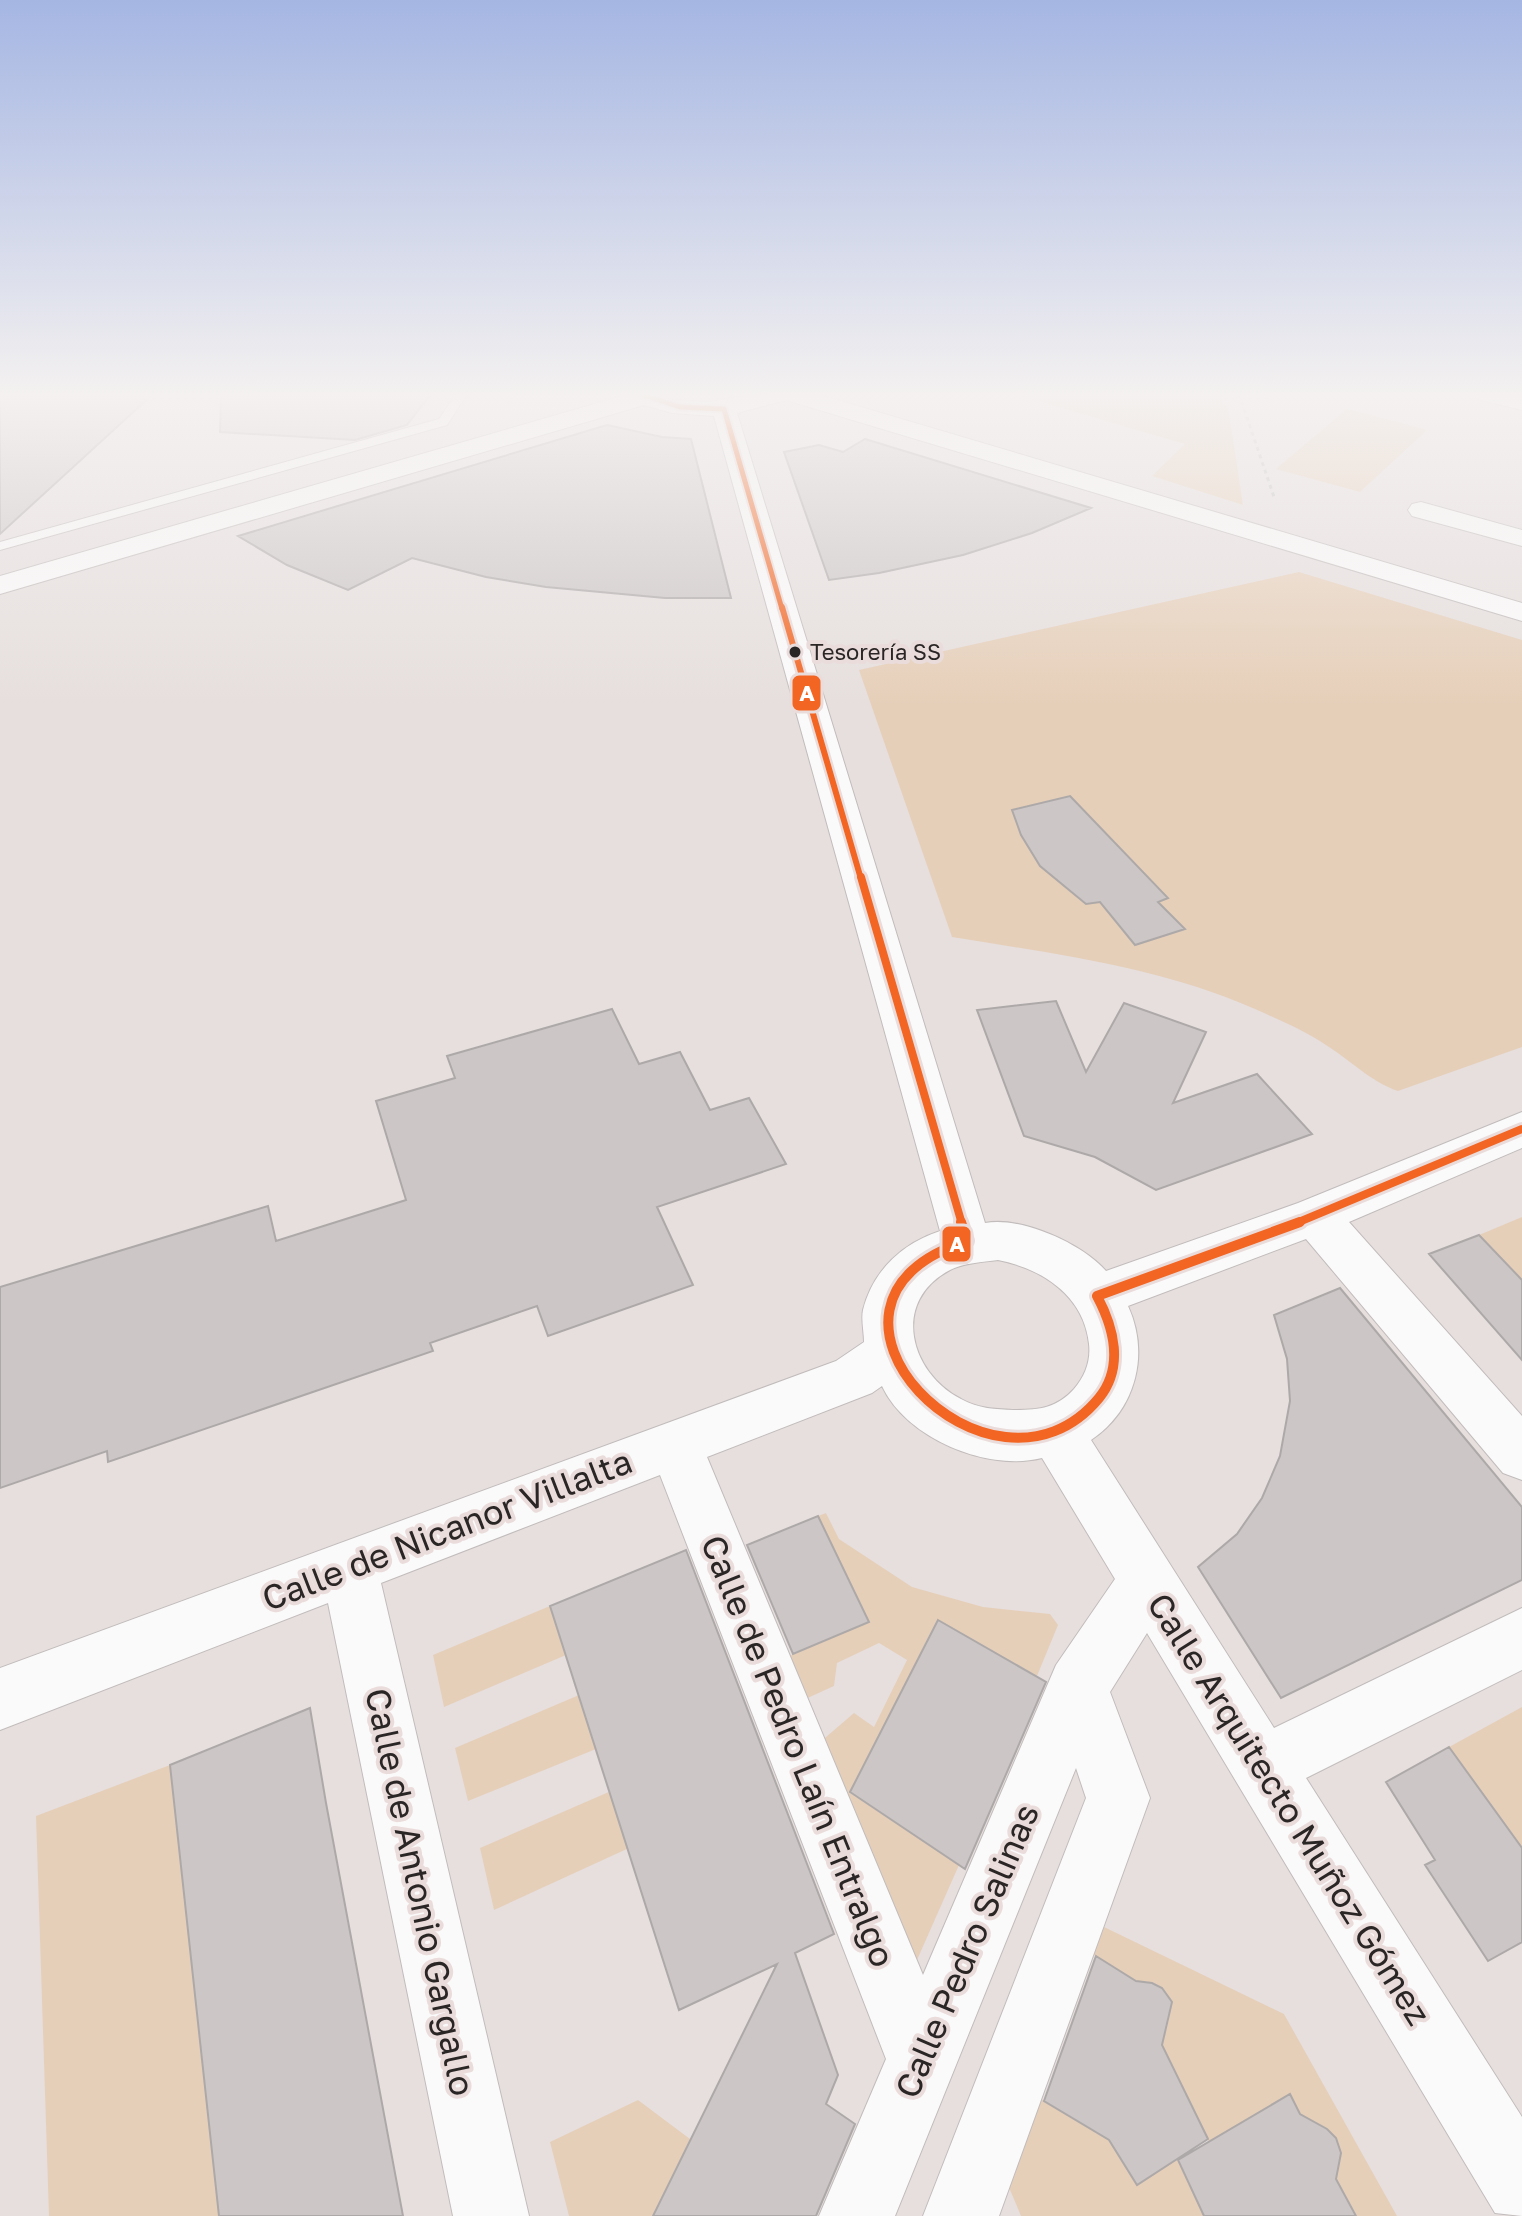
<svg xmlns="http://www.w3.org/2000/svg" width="1522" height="2216" viewBox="0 0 1522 2216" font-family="'Golos Text',sans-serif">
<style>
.green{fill:#e6cfb9}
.building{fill:#ccc6c6;stroke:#aea9a9;stroke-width:2}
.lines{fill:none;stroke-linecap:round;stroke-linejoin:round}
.service-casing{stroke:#c2bcbc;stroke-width:2}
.minor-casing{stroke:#c2bcbc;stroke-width:2}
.path{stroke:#c2c0bf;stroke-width:3;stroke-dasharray:4 4;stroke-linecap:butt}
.service{fill:#fbfafa;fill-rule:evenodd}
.minor{fill:#fbfafa;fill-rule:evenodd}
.bus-1-far3-casing{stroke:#eadcdb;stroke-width:9}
.bus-1-far2-casing{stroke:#eadcdb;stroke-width:11}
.bus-1-far1-casing{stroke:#eadcdb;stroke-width:14}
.bus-1-casing{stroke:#eadcdb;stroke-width:16}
.bus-1-far3{stroke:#f26522;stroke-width:5}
.bus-1-far2{stroke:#f26522;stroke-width:6}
.bus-1-far1{stroke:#f26522;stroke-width:8}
.bus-1{stroke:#f26522;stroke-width:10}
.bus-dot{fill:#2b2626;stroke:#eadcdb;stroke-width:3}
.labels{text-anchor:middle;stroke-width:8;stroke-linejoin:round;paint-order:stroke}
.far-bus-label{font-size:22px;fill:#2b2626;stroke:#eadcdb;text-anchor:start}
.near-street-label{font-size:34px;fill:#2b2626;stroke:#eadcdb}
.line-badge{stroke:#eadcdb;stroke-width:3}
.badge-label{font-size:22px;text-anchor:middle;font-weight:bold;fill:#fff}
</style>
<rect width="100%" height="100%" fill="#e6dfde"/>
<!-- green -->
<path class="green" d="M 1014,394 L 1216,394 L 1228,407 L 1243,505 L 1152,476 L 1185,444 Z
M 1347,409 L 1427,430 L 1360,492 L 1276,469 Z
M 1299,572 L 1522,640 L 1522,1047 L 1398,1091 C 1371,1082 1350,1060 1326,1045 C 1304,1030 1279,1020 1255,1009 C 1159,967 1055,954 952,937 L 859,670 Z
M 1522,1217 L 1522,1280 L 1479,1235 Z
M 826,1513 L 839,1539 L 912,1587 L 983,1607 L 1050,1614 L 1058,1625 L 1037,1676 L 937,1620 L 850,1793 L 959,1865 L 913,1969 L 819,1743 L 854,1713 L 874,1727 L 907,1660 L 879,1643 L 837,1663 L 834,1686 L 801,1701 L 783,1659 L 868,1621 L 818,1516 Z
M 550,1606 L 566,1655 L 444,1707 L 433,1655 Z
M 579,1695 L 596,1749 L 468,1801 L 455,1748 Z
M 1522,1707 L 1522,1848 L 1449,1747 Z
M 170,1765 L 219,2216 L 49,2216 L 36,1816 Z
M 611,1791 L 629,1848 L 494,1910 L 480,1848 Z
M 1102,1926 L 1284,2014 L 1397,2216 L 1357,2216 L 1332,2171 L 1341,2153 L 1336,2138 L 1319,2124 L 1307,2128 L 1290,2094 L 1209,2142 L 1162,2045 C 1167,2024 1182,1994 1153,1983 C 1147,1981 1141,1983 1135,1980 C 1120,1973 1106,1962 1091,1953 Z
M 1039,2098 L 1109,2140 L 1137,2184 L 1177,2159 L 1204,2216 L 1021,2216 L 1008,2185 Z
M 638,2100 L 690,2139 L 653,2216 L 569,2216 L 550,2142 Z"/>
<!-- building -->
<path class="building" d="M 0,394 L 153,394 L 0,534 Z
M 221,394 L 431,394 L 407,425 L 355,440 L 220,432 Z
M 607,425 L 662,437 L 691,439 L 731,598 L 665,598 L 546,587 L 486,577 L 412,558 L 348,590 L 287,565 L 238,536 Z
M 865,439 L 1091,508 L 1032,533 L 963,555 L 879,573 L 829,580 L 784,452 L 819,445 L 843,452 Z
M 1070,796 L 1168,898 L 1158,902 L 1185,929 L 1135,945 L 1100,902 L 1086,904 L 1040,866 L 1021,835 L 1012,810 Z
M 1056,1001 L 1086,1072 L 1124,1003 L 1206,1032 L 1173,1103 L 1257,1074 L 1312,1134 L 1156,1190 L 1095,1157 L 1024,1136 L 977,1010 Z
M 612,1009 L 639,1064 L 680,1052 L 710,1110 L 749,1098 L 786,1164 L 657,1207 L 693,1285 L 548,1336 L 537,1306 L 430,1343 L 433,1351 L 108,1462 L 107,1451 L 0,1488 L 0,1287 L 268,1206 L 276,1241 L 406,1200 L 376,1101 L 455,1078 L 447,1056 Z
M 1479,1235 L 1522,1280 L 1522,1360 L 1429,1254 Z
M 1340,1288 L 1522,1507 L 1522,1580 L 1281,1698 L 1198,1567 L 1237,1534 L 1262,1498 L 1280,1456 L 1290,1401 L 1287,1359 L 1274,1315 Z
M 818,1516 L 869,1622 L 793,1654 L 747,1545 Z
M 686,1550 L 834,1934 L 795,1953 L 838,2075 L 826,2104 L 855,2124 L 816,2216 L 653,2216 L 777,1964 L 679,2010 L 550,1606 Z
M 938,1620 L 1046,1682 L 965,1869 L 850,1792 Z
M 310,1708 L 326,1803 L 403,2216 L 219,2216 L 170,1765 Z
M 1449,1747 L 1522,1848 L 1522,1942 L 1488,1961 L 1425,1865 L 1435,1860 L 1386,1782 Z
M 1096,1956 L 1136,1981 L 1152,1983 L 1162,1988 L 1172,2002 L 1162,2045 L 1208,2139 L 1137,2185 L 1109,2140 L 1044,2101 Z
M 1290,2094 L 1300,2114 L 1327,2129 L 1336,2138 L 1341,2153 L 1336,2179 L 1356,2216 L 1204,2216 L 1178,2160 Z"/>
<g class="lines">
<defs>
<path id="service" d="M 456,394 L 467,394 L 447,425 L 0,550 L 0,542 L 439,419 Z"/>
<path id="minor" d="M 629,394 L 659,394 L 673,400 L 710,402 L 757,394 L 817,394 L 1522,603 L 1522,621 L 786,400 L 737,413 L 985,1223 C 1021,1216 1083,1244 1106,1271 L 1298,1203 L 1522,1112 L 1522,1148 L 1349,1222 L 1522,1416 L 1522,1480 L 1503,1473 L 1306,1239 L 1128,1306 C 1150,1354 1136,1410 1091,1440 L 1274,1728 L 1522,1608 L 1522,1670 L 1306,1778 L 1522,2117 L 1522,2216 L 1495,2213 L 1147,1633 L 1110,1692 L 1150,1798 L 999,2216 L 923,2216 L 1086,1798 L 1076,1768 L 895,2216 L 819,2216 L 886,2059 L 660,1475 L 381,1583 L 529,2216 L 453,2216 L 328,1603 L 0,1730 L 0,1668 L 836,1361 L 864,1342 C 864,1332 861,1319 863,1310 C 873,1270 903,1243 940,1231 L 714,416 L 672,413 L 644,405 L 0,594 L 0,576 ZM 998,1260 C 1043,1269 1084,1296 1089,1344 C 1091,1361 1085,1376 1074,1389 C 1057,1408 1039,1410 1014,1410 C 995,1409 979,1409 961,1399 C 909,1372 891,1301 950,1270 C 963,1263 983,1262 998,1260 ZM 882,1386 C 906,1438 987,1472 1042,1458 L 1115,1579 L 1056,1665 L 923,1975 L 707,1457 L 872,1393 Z
M 1474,394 L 1522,396 L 1522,410 L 1477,399 Z
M 1421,502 L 1522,530 L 1522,546 L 1412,516 L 1408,510 L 1412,504 Z"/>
</defs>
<!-- service casing -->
<use href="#service" class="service-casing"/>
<!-- minor casing -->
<use href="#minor" class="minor-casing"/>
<!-- path -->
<path class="path" d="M 1239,394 L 1274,497"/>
<!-- service -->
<use href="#service" class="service"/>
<!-- minor -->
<use href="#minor" class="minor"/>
<defs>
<path id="bus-1-far3" d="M 641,394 L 680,407 L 724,409 L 782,609"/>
<path id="bus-1-far2" d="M 782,607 L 861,879"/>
<path id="bus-1-far1" d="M 861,877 L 962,1224
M 1294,1224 L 1522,1129"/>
<path id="bus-1" d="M 961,1222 L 967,1241 C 770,1303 992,1528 1099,1398 C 1124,1367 1114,1328 1097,1296 L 1300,1222"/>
</defs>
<!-- bus-1-far3 casing -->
<use href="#bus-1-far3" class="bus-1-far3-casing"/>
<!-- bus-1-far2 casing -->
<use href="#bus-1-far2" class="bus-1-far2-casing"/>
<!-- bus-1-far1 casing -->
<use href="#bus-1-far1" class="bus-1-far1-casing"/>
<!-- bus-1 casing -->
<use href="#bus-1" class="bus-1-casing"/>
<!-- bus-1-far3 -->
<use href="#bus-1-far3" class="bus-1-far3"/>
<!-- bus-1-far2 -->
<use href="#bus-1-far2" class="bus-1-far2"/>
<!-- bus-1-far1 -->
<use href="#bus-1-far1" class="bus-1-far1"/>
<!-- bus-1 -->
<use href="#bus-1" class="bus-1"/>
</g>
<!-- sky -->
<linearGradient id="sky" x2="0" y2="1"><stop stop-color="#a5b6e3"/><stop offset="0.56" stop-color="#f4f1f0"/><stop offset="1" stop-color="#f4f1f0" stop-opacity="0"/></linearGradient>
<rect width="1522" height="705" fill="url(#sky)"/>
<!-- markers -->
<circle class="bus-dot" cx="795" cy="652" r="7"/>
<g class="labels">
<!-- far-bus labels -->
<g class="far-bus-label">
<text x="810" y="660">Tesorería SS</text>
</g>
<!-- near-street labels -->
<g class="near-street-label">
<text transform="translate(447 1530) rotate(-21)" y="12">Calle de Nicanor Villalta</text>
<text transform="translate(798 1751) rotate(68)" y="12">Calle de Pedro Laín Entralgo</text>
<text transform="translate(1289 1809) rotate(58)" y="12">Calle Arquitecto Muñoz Gómez</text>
<text transform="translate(420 1892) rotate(78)" y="12">Calle de Antonio Gargallo</text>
<text transform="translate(967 1951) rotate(-67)" y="12">Calle Pedro Salinas</text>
</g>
</g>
<g class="line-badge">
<rect x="791" y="674" width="31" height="38" rx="8" fill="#f26522"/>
<rect x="941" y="1225" width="31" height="38" rx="8" fill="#f26522"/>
</g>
<g class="badge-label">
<text x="807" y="701">A</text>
<text x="957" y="1252">A</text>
</g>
</svg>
